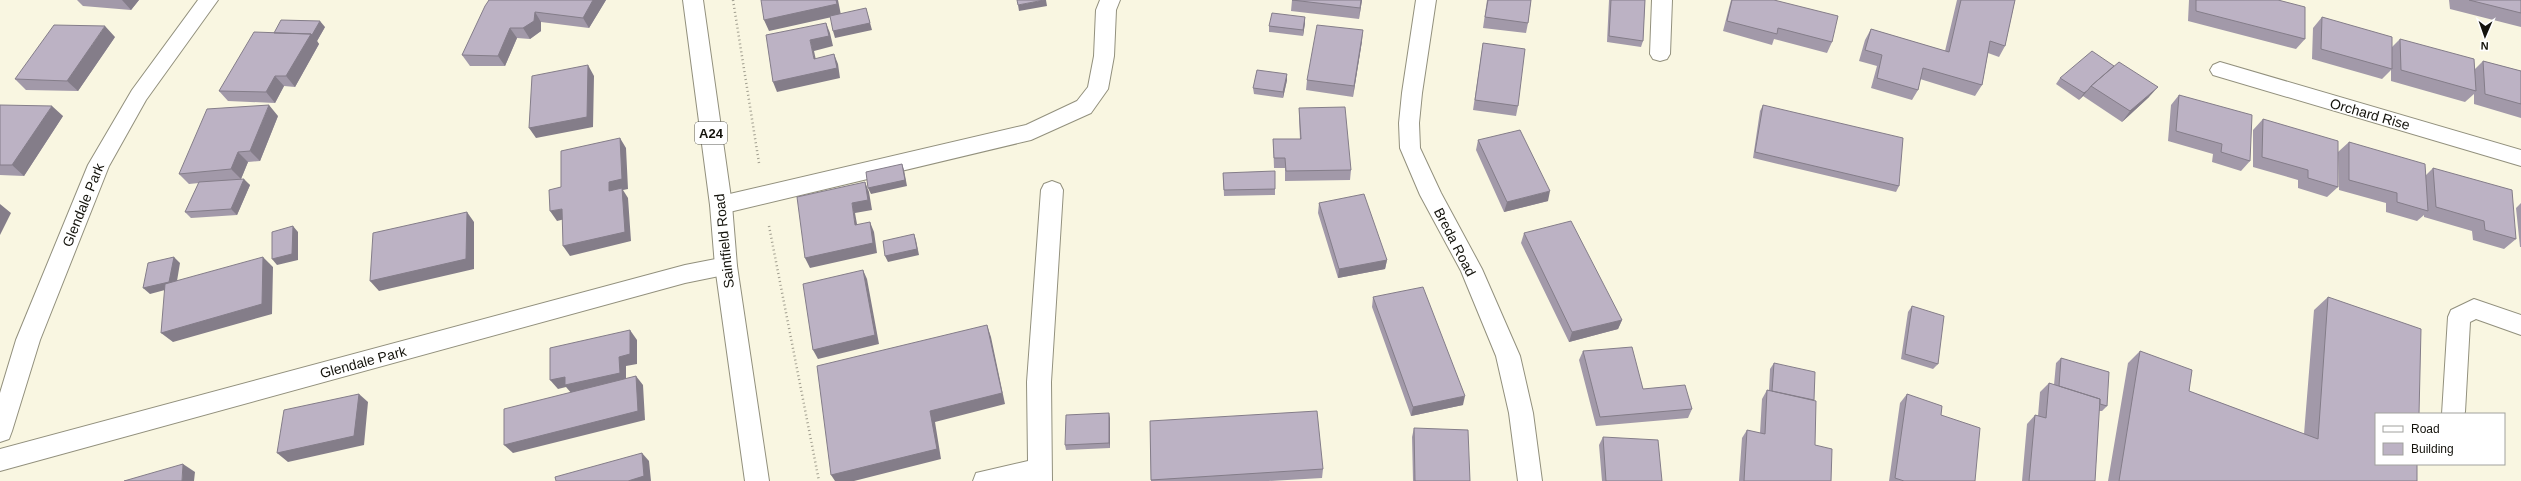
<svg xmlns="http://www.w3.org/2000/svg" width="2521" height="481" viewBox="0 0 2521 481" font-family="Arial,sans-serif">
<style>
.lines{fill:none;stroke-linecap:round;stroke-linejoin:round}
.minor-casing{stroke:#92907d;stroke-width:2}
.highway-casing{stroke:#92907d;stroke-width:2}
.path{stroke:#a19e8f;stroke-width:2.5;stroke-dasharray:1 3;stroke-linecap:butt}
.minor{fill:#fff;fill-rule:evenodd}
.highway{fill:#fff;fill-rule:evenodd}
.wall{fill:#a299a9}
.shaded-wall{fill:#847d89}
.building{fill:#bcb2c4;stroke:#847d89}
.labels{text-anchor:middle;stroke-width:3;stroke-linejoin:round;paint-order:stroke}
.shield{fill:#fff;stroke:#5a5a55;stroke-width:1}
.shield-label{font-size:13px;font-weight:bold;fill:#14130c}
.street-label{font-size:14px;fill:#14130c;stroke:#fff}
</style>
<rect width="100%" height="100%" fill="#f9f6e1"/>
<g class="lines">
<defs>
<path id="minor" d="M 198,0 L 218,0 L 146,100 L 109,166 L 40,340 L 12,431 L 9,439 L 0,442 L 0,393 L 16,340 L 88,165 L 132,90 Z
M 1100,0 L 1120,0 L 1116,10 L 1114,56 L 1108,89 L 1091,113 L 1031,140 L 721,214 L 713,211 L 710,205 L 713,199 L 721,196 L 1026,125 L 1077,101 L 1088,87 L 1094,56 L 1096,10 Z
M 1416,0 L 1436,0 L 1422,93 L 1419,123 L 1420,148 L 1441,193 L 1482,269 L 1520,356 L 1533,413 L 1542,481 L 1518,481 L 1509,413 L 1496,356 L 1461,271 L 1420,195 L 1400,148 L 1399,123 L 1402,93 Z
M 1652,0 L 1672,0 L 1670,54 L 1667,59 L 1660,61 L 1653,59 L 1650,54 Z
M 2220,62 L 2521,150 L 2521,166 L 2213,75 L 2210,70 L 2213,65 Z
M 1052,181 L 1060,184 L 1063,190 L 1051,382 L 1052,481 L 973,481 L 976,473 L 1028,461 L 1027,382 L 1041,190 L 1044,184 Z
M 726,257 L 734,259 L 737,266 L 734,273 L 685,283 L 0,471 L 0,449 L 685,265 Z
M 2474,299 L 2521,315 L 2521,335 L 2476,319 L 2470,322 L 2465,412 L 2464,414 L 2442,414 L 2448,317 L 2451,310 Z"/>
<path id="highway" d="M 683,0 L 703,0 L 732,205 L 737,266 L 769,481 L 745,481 L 715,266 L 710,205 Z"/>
</defs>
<!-- minor casing -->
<use href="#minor" class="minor-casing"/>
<!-- highway casing -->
<use href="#highway" class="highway-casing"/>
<!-- path -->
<path class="path" d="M 733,0 L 759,163
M 769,226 L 819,481"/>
<!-- minor -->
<use href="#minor" class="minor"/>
<!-- highway -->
<use href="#highway" class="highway"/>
</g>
<!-- wall -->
<path class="wall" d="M 77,0 L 139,0 L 131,10 L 83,6 Z
M 489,0 L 606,0 L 589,28 L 541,22 L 541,31 L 530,39 L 517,38 L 505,66 L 470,66 L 462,55 Z
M 1286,0 L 1362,0 L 1359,19 L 1291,11 L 1292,0 Z
M 1487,0 L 1531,0 L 1528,23 L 1526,33 L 1483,28 Z
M 1609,0 L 1645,0 L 1643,41 L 1641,47 L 1607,42 Z
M 1731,0 L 1774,0 L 1832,42 L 1827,53 L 1774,39 L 1772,45 L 1723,31 Z
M 1957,0 L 2015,0 L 2005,46 L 1999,57 L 1988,53 L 1982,85 L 1975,96 L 1920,79 L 1918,90 L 1912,100 L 1871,88 L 1877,66 L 1859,61 L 1865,40 L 1871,29 L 1945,51 Z
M 2189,0 L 2278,0 L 2305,39 L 2296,49 L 2188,21 Z
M 2449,0 L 2521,0 L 2521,27 L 2450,9 Z
M 1305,17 L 1305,23 L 1303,36 L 1269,32 L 1269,26 Z
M 2322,17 L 2392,47 L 2400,39 L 2475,69 L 2483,61 L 2521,71 L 2521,118 L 2474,104 L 2474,94 L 2465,102 L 2391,81 L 2391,70 L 2382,79 L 2312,59 L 2313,28 Z
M 325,27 L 317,41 L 319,44 L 295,87 L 284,86 L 275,103 L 228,101 L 219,91 L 274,33 Z
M 115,37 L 78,91 L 26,90 L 15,79 Z
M 1362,41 L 1353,97 L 1306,90 L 1307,80 Z
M 1483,43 L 1518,106 L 1516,116 L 1473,110 Z
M 1287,74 L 1287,80 L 1283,98 L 1254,94 L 1253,88 Z
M 2060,78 L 2149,97 L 2122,122 L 2083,96 L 2079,100 L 2056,84 Z
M 2179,95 L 2250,161 L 2241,171 L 2212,162 L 2213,154 L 2168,141 L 2171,105 Z
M 0,105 L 63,116 L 24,176 L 0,175 Z
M 1763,105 L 1899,186 L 1896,192 L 1753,158 L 1760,111 Z
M 1299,108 L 1351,170 L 1350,180 L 1285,181 L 1285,168 L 1274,168 L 1273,139 L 1300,139 L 1299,119 Z
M 278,116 L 260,161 L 248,162 L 241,179 L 250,185 L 237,215 L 191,218 L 185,212 L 199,183 L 189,184 L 179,174 Z
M 2263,119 L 2338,187 L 2327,197 L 2298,188 L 2298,180 L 2253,167 L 2253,130 Z
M 1478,140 L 1548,201 L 1504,212 L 1476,150 Z
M 2349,142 L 2426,175 L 2433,168 L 2516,239 L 2504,249 L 2473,240 L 2472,231 L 2424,217 L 2424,215 L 2417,221 L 2386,212 L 2386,203 L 2339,190 L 2338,152 Z
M 1223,173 L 1275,189 L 1275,195 L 1224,196 Z
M 1319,203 L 1387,260 L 1385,269 L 1338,278 L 1318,213 Z
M 2521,203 L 2521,247 L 2520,247 L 2516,208 Z
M 1524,233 L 1622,320 L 1618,329 L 1569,342 L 1521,243 Z
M 1373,297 L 1463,405 L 1411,416 L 1372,307 Z
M 2328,297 L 2417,481 L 2108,481 L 2128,363 L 2140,351 L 2189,391 L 2304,434 L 2314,310 Z
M 1912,306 L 1938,364 L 1933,369 L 1901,359 L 1908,312 Z
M 1583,351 L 1643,389 L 1692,409 L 1688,418 L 1596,426 L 1579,360 Z
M 2061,358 L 2107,406 L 2102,411 L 2099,411 L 2095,481 L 2022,481 L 2027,424 L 2035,415 L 2038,416 L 2040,392 L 2049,383 L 2054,385 L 2056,363 Z
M 1774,363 L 1814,400 L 1815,445 L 1831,481 L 1739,481 L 1742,438 L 1747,430 L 1760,433 L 1762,399 L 1767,390 L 1769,390 L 1770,369 Z
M 1907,394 L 1941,415 L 1975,481 L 1889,481 L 1900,403 Z
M 1110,418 L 1110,448 L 1066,450 L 1065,445 Z
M 1150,421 L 1323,469 L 1322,478 L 1268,481 L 1151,481 Z
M 1414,428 L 1470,481 L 1413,481 L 1412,437 Z
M 1603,437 L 1662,481 L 1602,481 L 1599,445 Z"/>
<!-- shaded-wall -->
<path class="shaded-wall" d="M 122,0 L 139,0 L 131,10 Z
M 593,0 L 606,0 L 589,28 L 583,18 Z
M 836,0 L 838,0 L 841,15 L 769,31 L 764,20 Z
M 1044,0 L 1046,0 L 1047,6 L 1019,11 L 1018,5 Z
M 1361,0 L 1362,0 L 1359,19 L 1360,8 Z
M 866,8 L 872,30 L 835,38 L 833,31 Z
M 535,12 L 541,22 L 541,31 L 530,39 L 523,28 Z
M 1305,17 L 1305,23 L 1303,36 L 1303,30 Z
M 320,21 L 325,27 L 317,41 L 319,44 L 295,87 L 286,76 L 311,34 Z
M 826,23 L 830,33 L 833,46 L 814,51 L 818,69 L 814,59 L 810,40 Z
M 105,26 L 115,37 L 78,91 L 67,81 Z
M 510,28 L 517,38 L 505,66 L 498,56 Z
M 1363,30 L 1362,41 L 1353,97 L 1354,86 Z
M 834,54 L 838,64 L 840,78 L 777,92 L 773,82 Z
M 588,65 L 594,76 L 593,127 L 536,138 L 529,128 Z
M 1287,74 L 1287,80 L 1283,98 L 1283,92 Z
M 275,76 L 284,86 L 275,103 L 266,92 Z
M 2158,87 L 2149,97 L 2122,122 L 2130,111 Z
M 2088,90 L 2083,96 L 2079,100 L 2084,93 Z
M 269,105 L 278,116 L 260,161 L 250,151 Z
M 52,106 L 63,116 L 24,176 L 12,165 Z
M 620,138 L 626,148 L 628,189 L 623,190 L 628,198 L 631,241 L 570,256 L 563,246 L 609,182 Z
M 238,152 L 248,162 L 241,179 L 231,169 Z
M 902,164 L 904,170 L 907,186 L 871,194 L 868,188 Z
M 244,179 L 250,185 L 237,215 L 231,209 Z
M 865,182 L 869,192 L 872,210 L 855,213 L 859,235 L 855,225 L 852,203 Z
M 1550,191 L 1548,201 L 1504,212 L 1507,202 Z
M 0,204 L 11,213 L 0,235 Z
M 562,209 L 569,218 L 557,221 L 550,211 Z
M 467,212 L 474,222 L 474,269 L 379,291 L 370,281 Z
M 870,222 L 874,232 L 877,253 L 810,268 L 805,258 Z
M 293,226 L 298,232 L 298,260 L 277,265 L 272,259 Z
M 914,234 L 916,240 L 919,255 L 888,262 L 885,256 Z
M 174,257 L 180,263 L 176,287 L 150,294 L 143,288 Z
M 263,257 L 273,267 L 272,314 L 173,342 L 161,333 Z
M 1387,260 L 1385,269 L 1338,278 L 1339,269 Z
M 863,270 L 867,279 L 879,344 L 818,359 L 813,350 Z
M 1622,320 L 1618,329 L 1569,342 L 1572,332 Z
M 987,325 L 991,337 L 1005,404 L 935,422 L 941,459 L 854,481 L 835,481 L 831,475 L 930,411 Z
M 630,330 L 637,340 L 637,364 L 626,366 L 626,382 L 572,394 L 566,387 L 558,389 L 550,380 L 619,357 Z
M 636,376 L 643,385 L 645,420 L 513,453 L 504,445 Z
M 359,394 L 368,402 L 364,445 L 288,462 L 277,453 Z
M 1465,396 L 1463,405 L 1411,416 L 1413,407 Z
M 1109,413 L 1110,418 L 1110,448 L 1109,443 Z
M 642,453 L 649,461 L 651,481 L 628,481 Z
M 183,464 L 195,472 L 194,481 L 182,481 Z"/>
<!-- building -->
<path class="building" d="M 489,0 L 593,0 L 583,18 L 535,12 L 534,21 L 523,28 L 510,28 L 498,56 L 462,55 L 485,6 Z
M 761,0 L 836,0 L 837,4 L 764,20 Z
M 1017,0 L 1044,0 L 1018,5 Z
M 1292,0 L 1361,0 L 1360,8 Z
M 1488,0 L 1531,0 L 1528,23 L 1485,17 Z
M 1611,0 L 1645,0 L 1643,41 L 1609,36 Z
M 1732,0 L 1774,0 L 1838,16 L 1832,42 L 1778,28 L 1777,34 L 1727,21 Z
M 1961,0 L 2015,0 L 2005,46 L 1990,41 L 1982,85 L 1923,68 L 1918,90 L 1877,78 L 1882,55 L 1865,50 L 1871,29 L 1949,52 Z
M 2196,0 L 2278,0 L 2305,7 L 2305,39 L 2196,11 Z
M 2469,0 L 2521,0 L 2521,13 Z
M 866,8 L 870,23 L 833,31 L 830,16 Z
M 1272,13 L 1305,17 L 1303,30 L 1269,26 Z
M 2322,17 L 2392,37 L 2392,69 L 2321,49 Z
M 281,20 L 320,21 L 312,35 L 311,34 L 274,33 Z
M 826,23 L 829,36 L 810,40 L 814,59 L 834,54 L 837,68 L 773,82 L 766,35 Z
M 54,25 L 105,26 L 67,81 L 15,79 Z
M 1317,25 L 1363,30 L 1354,86 L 1307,80 Z
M 254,32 L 311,34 L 286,76 L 275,76 L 266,92 L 219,91 Z
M 2400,39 L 2474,59 L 2476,91 L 2401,70 Z
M 1483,43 L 1525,49 L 1518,106 L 1475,100 Z
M 2092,51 L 2114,66 L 2091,86 L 2088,90 L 2084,93 L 2060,78 Z
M 2483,61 L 2521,71 L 2521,104 L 2485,94 Z
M 2119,62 L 2158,87 L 2130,111 L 2091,86 Z
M 588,65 L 587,117 L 529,128 L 532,76 Z
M 1257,70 L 1287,74 L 1283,92 L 1253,88 Z
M 2179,95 L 2252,115 L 2250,161 L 2221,152 L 2222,144 L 2176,131 Z
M 0,105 L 52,106 L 12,165 L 0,165 Z
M 269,105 L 250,151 L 238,152 L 231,169 L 179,174 L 207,109 Z
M 1763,105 L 1903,138 L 1899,186 L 1755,152 Z
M 1345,107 L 1351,170 L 1286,171 L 1285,158 L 1274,158 L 1273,139 L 1301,139 L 1299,108 Z
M 2263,119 L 2338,141 L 2338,187 L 2308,178 L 2308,170 L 2262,157 Z
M 1520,130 L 1550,191 L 1507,202 L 1478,140 Z
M 620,138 L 622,179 L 609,182 L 609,191 L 622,188 L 625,232 L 563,246 L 562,209 L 550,211 L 549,190 L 561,187 L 561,151 Z
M 2349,142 L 2425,164 L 2428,211 L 2397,202 L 2397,193 L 2349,180 Z
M 902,164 L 905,180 L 868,188 L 866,172 Z
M 2433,168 L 2512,190 L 2516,239 L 2485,230 L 2484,221 L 2436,207 Z
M 1275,171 L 1275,189 L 1224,190 L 1223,173 Z
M 244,179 L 231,209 L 185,212 L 199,182 Z
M 865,182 L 868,200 L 852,203 L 855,225 L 870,222 L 873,243 L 805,258 L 797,197 Z
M 1364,194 L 1387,260 L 1339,269 L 1319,203 Z
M 467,212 L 466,259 L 370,281 L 373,233 Z
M 1571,221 L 1622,320 L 1572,332 L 1524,233 Z
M 293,226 L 292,254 L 272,259 L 272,232 Z
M 914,234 L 917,249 L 885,256 L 883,241 Z
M 174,257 L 169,282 L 143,288 L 148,263 Z
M 263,257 L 262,304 L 161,333 L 165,284 Z
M 863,270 L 875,335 L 813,350 L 803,284 Z
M 1423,287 L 1465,396 L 1413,407 L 1373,297 Z
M 2328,297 L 2421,329 L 2419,414 L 2376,414 L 2376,464 L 2417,464 L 2417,481 L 2119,481 L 2140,351 L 2192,370 L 2189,391 L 2318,439 Z
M 1912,306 L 1944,316 L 1938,364 L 1905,354 Z
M 987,325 L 1002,393 L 930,411 L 937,449 L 831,475 L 817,366 Z
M 630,330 L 630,354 L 619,357 L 620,373 L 565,385 L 565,377 L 550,380 L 550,348 Z
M 1632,347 L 1643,389 L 1685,385 L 1692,409 L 1600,417 L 1583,351 Z
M 2061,358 L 2109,372 L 2107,406 L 2100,404 L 2100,399 L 2059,386 Z
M 1774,363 L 1815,372 L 1814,400 L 1772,391 Z
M 636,376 L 638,411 L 504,445 L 504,409 Z
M 2049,383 L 2100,399 L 2095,481 L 2029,481 L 2035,415 L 2046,418 Z
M 1767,390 L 1816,401 L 1815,445 L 1832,449 L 1831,481 L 1744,481 L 1747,430 L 1765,434 Z
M 359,394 L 354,436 L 277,453 L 284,410 Z
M 1907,394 L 1942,406 L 1941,415 L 1980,428 L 1975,481 L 1904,481 L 1895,478 Z
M 1317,411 L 1323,469 L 1151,480 L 1150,421 Z
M 1109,413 L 1109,443 L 1065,445 L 1066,415 Z
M 1414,428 L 1468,430 L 1470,481 L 1415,481 Z
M 1603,437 L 1658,440 L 1662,481 L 1606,481 Z
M 642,453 L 644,476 L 628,481 L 556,481 L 555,477 Z
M 183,464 L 182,481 L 124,481 Z"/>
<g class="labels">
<!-- shield labels -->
<rect class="shield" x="695" y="122" width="32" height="22" rx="3"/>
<g class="shield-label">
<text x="711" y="138">A24</text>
</g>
<!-- street labels -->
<g class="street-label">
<text transform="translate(2370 114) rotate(16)" y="5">Orchard Rise</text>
<text transform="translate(83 205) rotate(-68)" y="5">Glendale Park</text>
<text transform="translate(724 241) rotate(-96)" y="5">Saintfield Road</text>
<text transform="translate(1455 242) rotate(63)" y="5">Breda Road</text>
<text transform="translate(363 362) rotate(-15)" y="5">Glendale Park</text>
</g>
</g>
<!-- legend -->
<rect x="2375" y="413" width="130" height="52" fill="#ffffff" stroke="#a1a19e"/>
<rect x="2383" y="426" width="20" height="6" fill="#ffffff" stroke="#a1a19e"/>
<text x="2411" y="433" font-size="12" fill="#14130c">Road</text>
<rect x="2383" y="443" width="20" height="12" fill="#bcb2c4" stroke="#a1a19e"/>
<text x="2411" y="453" font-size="12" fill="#14130c">Building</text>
<!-- north arrow -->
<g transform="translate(2485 36) rotate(182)" stroke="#ffffff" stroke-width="3" paint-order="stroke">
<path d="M0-3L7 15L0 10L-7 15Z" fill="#14130c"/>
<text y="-6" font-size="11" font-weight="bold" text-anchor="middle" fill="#14130c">N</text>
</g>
</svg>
